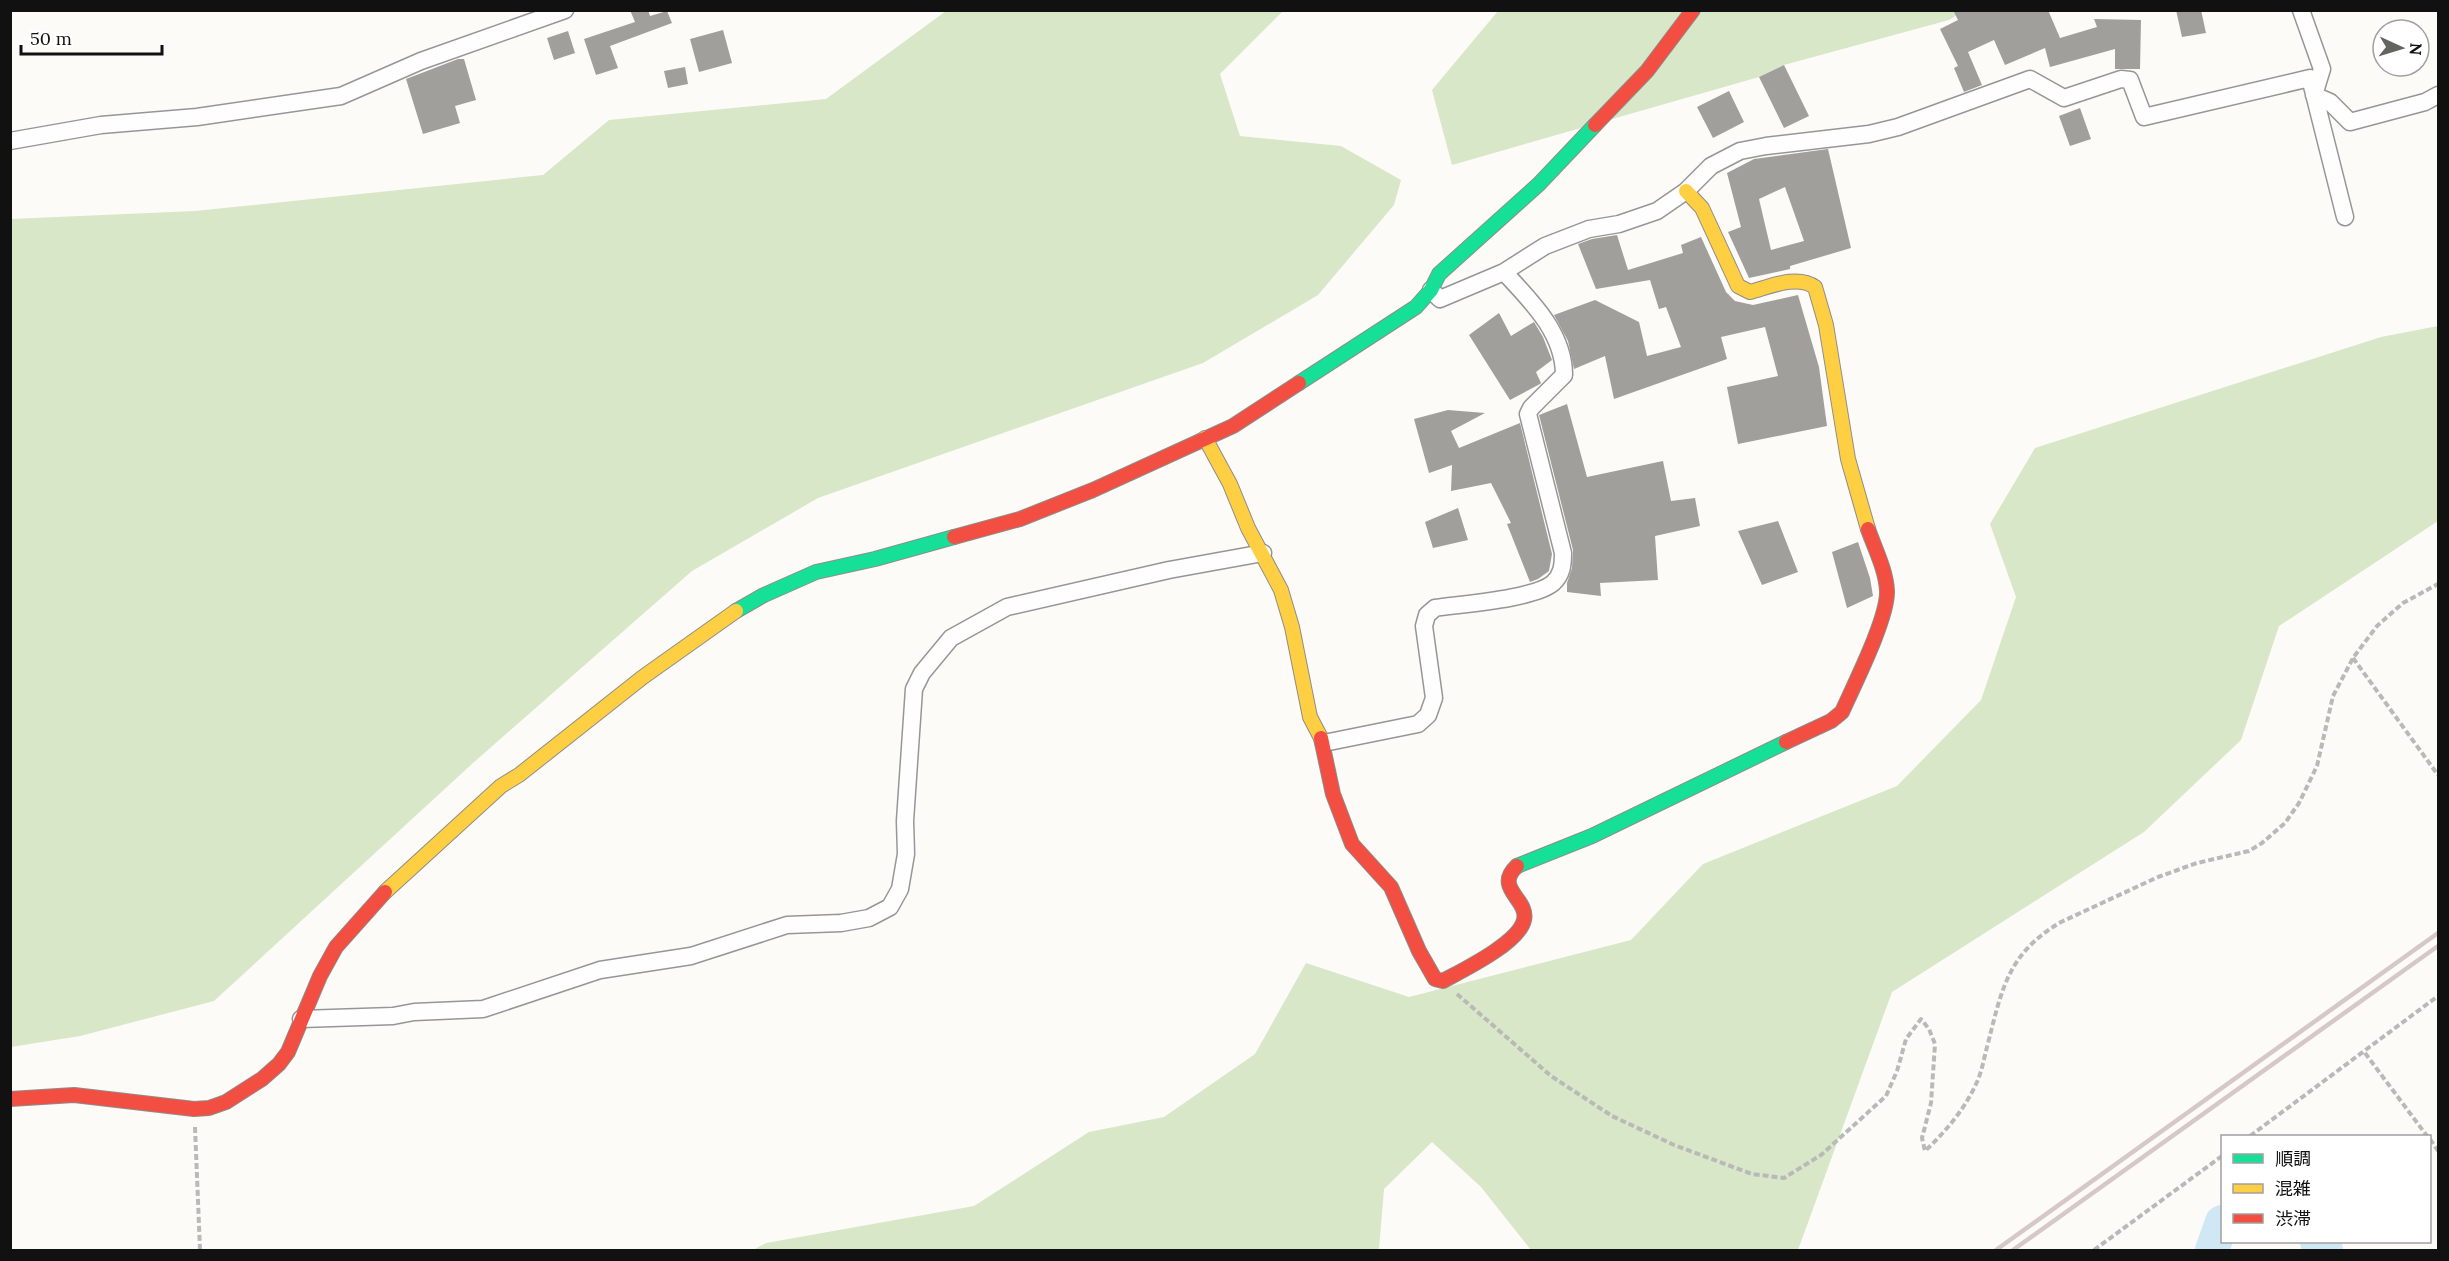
<svg xmlns="http://www.w3.org/2000/svg" width="2449" height="1261" viewBox="0 0 2449 1261" font-family="Lora,'Noto Sans JP',serif">
<style>
.forest{fill:#d8e7c7}
.lines{fill:none;stroke-linecap:round;stroke-linejoin:round}
.river{stroke:#d0e8f4;stroke-width:34}
.building{fill:#a09f9c;fill-rule:evenodd}
.street-casing{stroke:#979695;stroke-width:19}
.fast-casing{stroke:#8d8d8b;stroke-width:16}
.slow-casing{stroke:#8d8d8b;stroke-width:16}
.jam-casing{stroke:#8d8d8b;stroke-width:16}
.path{stroke:#b9b9b8;stroke-width:4;stroke-dasharray:6 3;stroke-linecap:butt}
.street{stroke:#fffefe;stroke-width:16}
.fast{stroke:#16e098;stroke-width:14}
.slow{stroke:#ffcf43;stroke-width:14}
.jam{stroke:#f24e42;stroke-width:14}
.rail{stroke:#d7c8c8;stroke-width:4.5}
</style>
<rect width="100%" height="100%" fill="#fcfbf7"/>
<!-- forest -->
<path class="forest" d="M 946,11 L 1283,11 L 1220,74 L 1240,136 L 1341,146 L 1401,180 L 1394,205 L 1318,295 L 1203,363 L 818,498 L 692,571 L 473,763 L 214,1001 L 80,1036 L 11,1047 L 11,219 L 195,211 L 543,175 L 609,120 L 826,99 Z
M 1498,11 L 1963,11 L 1949,20 L 1784,65 L 1759,77 L 1452,165 L 1432,90 Z
M 2438,326 L 2438,521 L 2279,626 L 2241,740 L 2144,832 L 1892,992 L 1798,1250 L 1531,1250 L 1481,1187 L 1432,1142 L 1384,1189 L 1379,1250 L 753,1250 L 766,1243 L 974,1206 L 1089,1132 L 1164,1117 L 1255,1054 L 1306,963 L 1409,997 L 1631,940 L 1703,864 L 1897,786 L 1981,700 L 2016,597 L 1990,524 L 2035,448 L 2381,337 Z"/>
<g class="lines">
<!-- river -->
<path class="river" d="M 2317,1242 L 2326,1250
M 2212,1250 L 2222,1222"/>
</g>
<!-- building -->
<path class="building" d="M 630,10 L 648,10 L 650,16 L 667,11 L 672,23 L 610,46 L 618,68 L 596,75 L 584,39 L 635,22 Z
M 1953,10 L 2048,10 L 2060,38 L 2097,27 L 2094,19 L 2141,20 L 2140,69 L 2115,69 L 2115,49 L 2050,67 L 2045,48 L 2005,65 L 1994,40 L 1968,52 L 1982,85 L 1964,92 L 1954,68 L 1958,66 L 1940,29 L 1958,20 Z
M 2176,10 L 2201,10 L 2206,33 L 2182,37 Z
M 723,30 L 732,63 L 699,72 L 690,39 Z
M 568,31 L 575,53 L 554,60 L 547,38 Z
M 458,59 L 464,59 L 476,100 L 455,106 L 460,123 L 423,134 L 406,79 Z
M 1784,65 L 1809,116 L 1784,128 L 1759,77 Z
M 685,67 L 688,84 L 668,88 L 664,71 Z
M 1729,91 L 1744,122 L 1713,138 L 1697,107 Z
M 2080,108 L 2091,139 L 2070,146 L 2059,116 Z
M 1828,149 L 1851,248 L 1790,266 L 1790,269 L 1749,278 L 1728,232 L 1741,227 L 1727,173 L 1754,159 ZM 1785,187 L 1804,241 L 1771,250 L 1759,199 Z
M 1617,235 L 1628,270 L 1683,253 L 1681,245 L 1701,237 L 1726,292 L 1735,301 L 1753,305 L 1798,295 L 1819,367 L 1827,426 L 1738,444 L 1727,387 L 1778,376 L 1765,327 L 1721,337 L 1727,359 L 1614,399 L 1605,356 L 1574,369 L 1568,341 L 1554,315 L 1595,300 L 1639,322 L 1647,356 L 1681,347 L 1666,307 L 1659,309 L 1650,280 L 1596,289 L 1578,244 L 1592,239 Z
M 1499,313 L 1511,336 L 1534,322 L 1543,337 L 1552,360 L 1536,372 L 1541,383 L 1540,384 L 1510,400 L 1469,335 Z
M 1567,404 L 1587,477 L 1663,461 L 1671,501 L 1695,498 L 1700,526 L 1655,536 L 1658,580 L 1600,583 L 1601,596 L 1567,592 L 1567,583 L 1572,568 L 1573,550 L 1539,415 Z
M 1448,410 L 1485,413 L 1451,431 L 1459,448 L 1520,423 L 1552,554 L 1549,571 L 1538,579 L 1530,582 L 1507,524 L 1511,523 L 1491,483 L 1451,491 L 1452,465 L 1429,473 L 1414,419 Z
M 1458,508 L 1468,540 L 1433,548 L 1425,522 Z
M 1778,521 L 1798,572 L 1762,585 L 1738,531 Z
M 1858,542 L 1870,578 L 1873,596 L 1847,608 L 1832,552 Z"/>
<g class="lines">
<defs>
<path id="street" d="M 2301,10 L 2322,69 L 2314,95 L 2330,102 L 2350,122 L 2425,102 L 2438,95
M 10,141 L 101,125 L 197,117 L 341,96 L 421,61 L 565,10
M 1431,290 L 1440,299 L 1504,272 L 1545,246 L 1589,229 L 1619,224 L 1657,211 L 1686,191 L 1711,166 L 1740,151 L 1766,146 L 1869,134 L 1898,127 L 2030,79 L 2064,98 L 2121,79 L 2130,80 L 2144,117 L 2310,78 L 2345,217
M 1324,743 L 1418,724 L 1428,715 L 1434,698 L 1424,626 L 1427,615 L 1435,608 C 1462,604 1534,599 1553,583 C 1562,575 1563,565 1563,553 L 1528,414 L 1531,408 L 1564,375 C 1564,333 1531,301 1504,272
M 301,1019 L 393,1016 L 414,1012 L 483,1009 L 600,970 L 691,956 L 787,925 L 841,923 L 869,918 L 890,907 L 900,889 L 906,854 L 905,821 L 914,689 L 922,673 L 951,638 L 1007,607 L 1169,570 L 1263,553"/>
<path id="fast" d="M 1299,383 L 1416,307 L 1431,290 L 1439,274 L 1539,184 L 1595,125
M 736,611 L 764,595 L 816,572 L 875,559 L 954,537
M 1517,866 L 1592,836 L 1786,742"/>
<path id="slow" d="M 1686,191 L 1702,208 L 1738,286 L 1750,292 C 1769,287 1797,274 1815,287 L 1826,325 L 1848,459 L 1868,529
M 1205,438 L 1230,484 L 1248,528 L 1281,590 L 1292,627 L 1310,717 L 1321,738
M 385,892 L 501,786 L 519,775 L 643,677 L 736,611"/>
<path id="jam" d="M 1595,125 L 1647,71 L 1693,10
M 954,537 L 1020,519 L 1093,490 L 1233,426 L 1299,383
M 1321,738 L 1333,794 L 1352,844 L 1391,887 L 1419,951 L 1435,979 L 1443,981 C 1463,970 1519,943 1524,920 C 1529,899 1493,888 1517,866
M 1786,742 L 1831,721 L 1842,712 C 1854,685 1888,618 1887,591 C 1886,570 1875,549 1868,529
M 10,1099 L 74,1095 L 194,1109 L 209,1108 L 226,1102 L 262,1079 L 279,1064 L 288,1052 L 320,976 L 336,947 L 385,892"/>
</defs>
<!-- street casing -->
<use href="#street" class="street-casing"/>
<!-- fast casing -->
<use href="#fast" class="fast-casing"/>
<!-- slow casing -->
<use href="#slow" class="slow-casing"/>
<!-- jam casing -->
<use href="#jam" class="jam-casing"/>
<!-- path -->
<path class="path" d="M 2353,658 L 2438,775
M 1457,994 L 1551,1076 L 1612,1116 L 1674,1145 L 1752,1174 L 1784,1178 L 1821,1155 L 1886,1096 L 1897,1071 L 1906,1039 L 1921,1019 L 1929,1029 L 1935,1044 L 1931,1103 L 1922,1138 L 1925,1151 C 1946,1131 1965,1109 1977,1082 C 1982,1071 1984,1058 1987,1047 C 2002,989 2007,954 2061,922 L 2158,877 L 2197,863 L 2249,851 L 2262,843 L 2285,823 L 2299,803 L 2317,766 L 2333,696 L 2353,658 L 2377,626 L 2403,603 L 2438,584
M 2365,1053 L 2427,1136
M 195,1127 L 200,1250
M 2250,1136 L 2438,996
M 2430,1139 L 2438,1151
M 2094,1250 L 2222,1156"/>
<!-- street -->
<use href="#street" class="street"/>
<!-- fast -->
<use href="#fast" class="fast"/>
<!-- slow -->
<use href="#slow" class="slow"/>
<!-- jam -->
<use href="#jam" class="jam"/>
<!-- rail -->
<path class="rail" d="M 1996,1250 L 2438,933
M 2013,1250 L 2438,946"/>
</g>
<!-- border -->
<rect width="2449" height="1261" fill="none" stroke="#111111" stroke-width="24"/>
<!-- legend -->
<rect x="2221" y="1135" width="210" height="108" fill="#ffffff" stroke="#a0a0a0" stroke-width="1.5"/>
<rect x="2233" y="1154" width="30" height="9" fill="#16e098" stroke="#a0a0a0" stroke-width="1.5"/>
<text x="2275" y="1165" font-size="18" fill="#111111">順調</text>
<rect x="2233" y="1184" width="30" height="9" fill="#ffcf43" stroke="#a0a0a0" stroke-width="1.5"/>
<text x="2275" y="1195" font-size="18" fill="#111111">混雑</text>
<rect x="2233" y="1214" width="30" height="9" fill="#f24e42" stroke="#a0a0a0" stroke-width="1.5"/>
<text x="2275" y="1225" font-size="18" fill="#111111">渋滞</text>
<!-- north arrow -->
<g transform="translate(2401 48) rotate(94)"><circle r="28" fill="#ffffff" stroke="#a0a0a0" stroke-width="1.5"/>
<path d="M0-4.5L10 22L0 15L-10 22Z" fill="#636362"/>
<text y="-9" font-size="16" font-weight="bold" text-anchor="middle" fill="#111111">N</text>
</g>
<!-- scale -->
<path d="M21 45v9h141v-9" fill="none" stroke="#111111" stroke-width="3"/>
<text x="30" y="45" font-size="18" fill="#111111" stroke="#ffffff" stroke-width="4.5" paint-order="stroke">50 m</text>
</svg>
